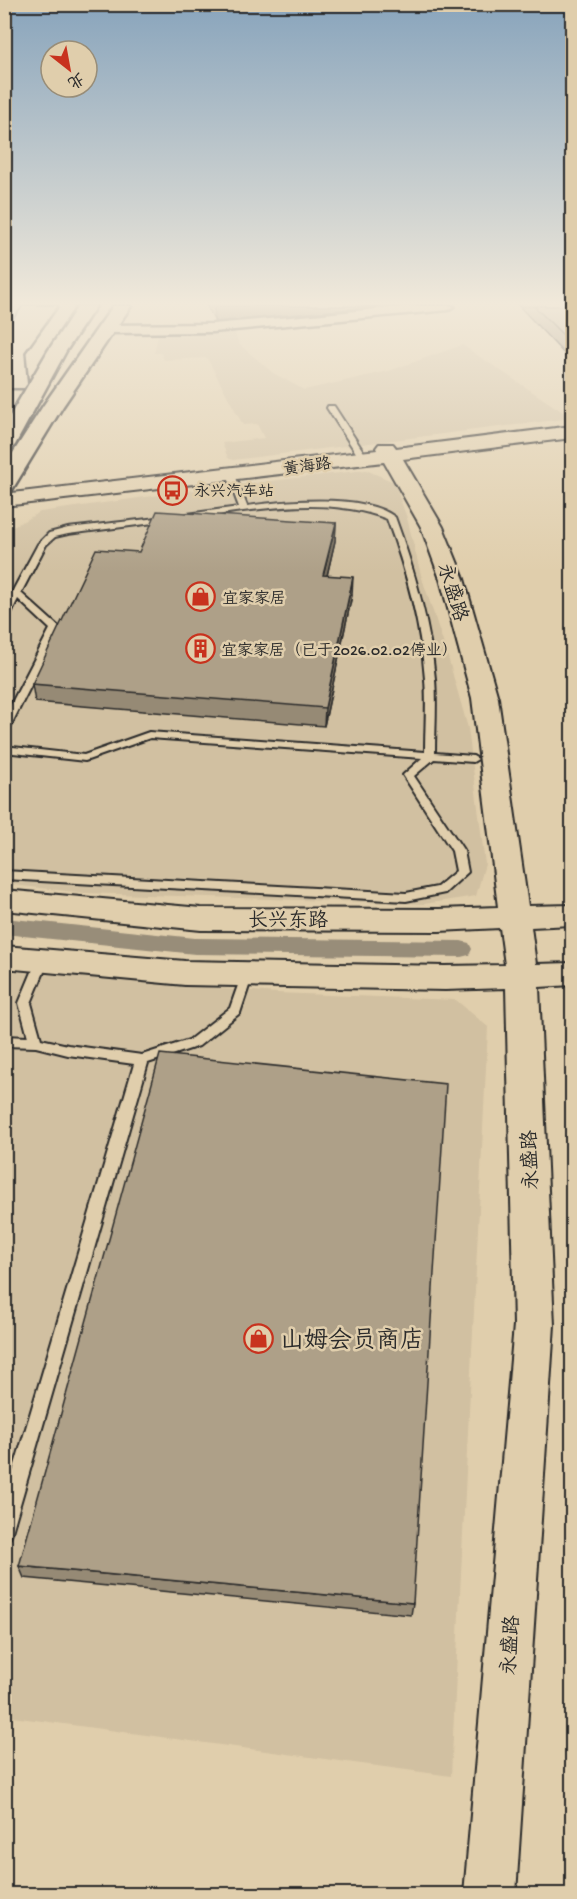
<svg xmlns="http://www.w3.org/2000/svg" width="577" height="1899" viewBox="0 0 577 1899" font-family="'Gochi Hand','LXGW WenKai TC',sans-serif">
<style>
.built{fill:#d1c0a1}
.lines{fill:none;stroke-linecap:round;stroke-linejoin:round}
.canal{fill:#988d79;fill-rule:evenodd}
.lane-casing{stroke:#2b2b2b;stroke-width:4}
.street-casing{stroke:#2b2b2b;stroke-width:5}
.secondary-casing{stroke:#2b2b2b;stroke-width:4}
.primary-casing{stroke:#2b2b2b;stroke-width:5}
.highway-casing{stroke:#2b2b2b;stroke-width:5}
.lane{fill:#e0ceac;fill-rule:evenodd}
.street{fill:#e0ceac;fill-rule:evenodd}
.secondary{fill:#e0ceac;fill-rule:evenodd}
.primary{fill:#e0ceac;fill-rule:evenodd}
.highway{fill:#e0ceac;fill-rule:evenodd}
.wall{fill:#968a75;stroke:#2b2b2b;stroke-width:1.5}
.shaded-wall{fill:#7a705f;stroke:#2b2b2b;stroke-width:1.5}
.building{fill:#aea088;stroke:#2b2b2b;stroke-width:1.5}
.labels{text-anchor:middle;stroke-width:5;stroke-linejoin:round;paint-order:stroke}
.far-street-label{font-size:16px;fill:#2b2b2b;stroke:#e0ceac}
.far-poi-label{font-size:16px;fill:#2b2b2b;stroke:#e0ceac;text-anchor:start}
.street-label{font-size:20px;fill:#2b2b2b;stroke:#e0ceac}
.near-poi-label{font-size:24px;fill:#2b2b2b;stroke:#e0ceac;text-anchor:start}
</style>
<rect width="100%" height="100%" fill="#e0ceac"/>
<filter id="ink" filterUnits="userSpaceOnUse"><feTurbulence type="fractalNoise" baseFrequency=".0167" numOctaves="2"/><feDisplacementMap in="SourceGraphic" scale="12" xChannelSelector="R" yChannelSelector="G"/><feConvolveMatrix kernelMatrix="1 2 1 2 8 2 1 2 1" color-interpolation-filters="sRGB"/></filter>
<g filter="url(#ink)">
<!-- built -->
<path class="built" d="M 229,329 L 234,331 L 239,344 L 273,373 L 304,390 L 389,371 L 462,345 L 572,418 L 233,460 L 228,458 L 222,443 L 264,438 L 257,424 L 243,425 L 207,358 L 164,360 L 161,353 L 154,353 L 159,331 Z
M 366,470 L 394,482 L 407,518 L 421,575 L 447,654 L 468,728 L 485,864 L 476,896 L 424,904 L 84,893 L 5,884 L 5,531 L 40,512 L 209,488 Z
M 5,971 L 277,993 L 456,1000 L 488,1027 L 451,1776 L 5,1716 Z"/>
<g class="lines">
<!-- canal -->
<path class="canal" d="M 4,918 L 195,938 L 461,941 L 469,943 L 472,949 L 469,955 L 461,957 L 195,954 L 4,934 Z"/>
<defs>
<path id="lane" d="M 328,406 L 334,406 L 367,457 L 366,459 L 360,459 L 327,408 Z
M 228,473 L 235,475 L 247,506 C 285,501 363,493 395,517 C 414,569 430,623 435,679 C 437,703 435,728 435,753 L 473,756 L 478,759 L 473,762 L 434,759 L 414,776 L 464,851 L 468,872 L 445,893 L 406,901 L 4,879 L 4,871 L 406,893 L 437,887 L 456,871 L 452,851 L 403,775 L 422,758 L 150,738 L 85,761 L 4,752 L 4,746 L 84,755 L 149,732 L 425,752 C 425,728 427,703 425,679 C 421,624 406,570 387,519 C 338,500 286,506 235,512 C 219,514 200,520 184,518 L 183,516 L 187,514 L 239,507 L 227,475 Z
M 166,517 L 170,519 L 169,521 L 68,534 L 55,537 L 46,545 L 21,593 L 60,628 L 9,729 L 4,732 L 4,718 L 50,629 L 18,599 L 9,617 L 4,620 L 4,607 L 38,544 L 49,533 L 68,528 Z
M 43,956 L 49,960 L 31,1003 L 41,1039 L 68,1045 L 142,1055 L 189,1040 L 230,1008 L 243,971 L 251,971 L 253,974 L 240,1013 L 199,1046 L 148,1063 L 12,1532 L 10,1538 L 4,1540 L 4,1502 L 134,1064 L 68,1055 L 36,1047 L 4,1046 L 4,1036 L 28,1037 L 19,1003 L 37,960 Z"/>
<path id="street" d="M 411,306 L 454,306 L 448,310 L 213,332 L 106,333 L 100,329 L 106,325 L 213,324 Z"/>
<path id="secondary" d="M 24,306 L 41,306 L 10,349 L 4,350 L 4,332 Z
M 572,426 L 572,438 L 403,459 L 443,527 L 464,579 L 498,698 L 528,906 L 572,905 L 572,925 L 531,927 L 536,964 L 572,963 L 572,985 L 539,987 L 554,1325 L 516,1894 L 464,1894 L 514,1325 L 506,988 L 445,990 L 185,985 L 4,968 L 4,946 L 185,961 L 445,966 L 505,965 L 500,928 L 439,931 L 201,930 L 4,910 L 4,890 L 201,908 L 439,909 L 498,907 L 472,698 L 440,579 L 421,527 L 384,462 L 4,506 L 4,494 L 377,450 L 376,448 L 379,444 L 393,444 L 396,448 Z"/>
<path id="primary" d="M 113,306 L 131,306 L 63,406 L 15,485 L 12,490 L 4,492 L 4,467 L 43,406 Z"/>
<path id="highway" d="M 39,306 L 57,306 L 24,352 L 27,384 L 24,388 L 10,388 L 7,384 L 6,352 Z
M 78,306 L 96,306 L 66,351 L 15,445 L 11,449 L 4,451 L 4,426 L 48,351 Z"/>
</defs>
<!-- lane casing -->
<use href="#lane" class="lane-casing"/>
<!-- street casing -->
<use href="#street" class="street-casing"/>
<!-- secondary casing -->
<use href="#secondary" class="secondary-casing"/>
<!-- primary casing -->
<use href="#primary" class="primary-casing"/>
<!-- highway casing -->
<use href="#highway" class="highway-casing"/>
<!-- lane -->
<use href="#lane" class="lane"/>
<!-- street -->
<use href="#street" class="street"/>
<!-- secondary -->
<use href="#secondary" class="secondary"/>
<!-- primary -->
<use href="#primary" class="primary"/>
<!-- highway -->
<use href="#highway" class="highway"/>
</g>
<!-- wall -->
<path class="wall" d="M 207,306 L 381,306 L 215,322 Z
M 519,306 L 573,306 L 573,363 Z
M 336,523 L 335,541 L 327,575 L 352,595 L 324,726 L 35,702 L 32,684 Z
M 19,1566 L 413,1603 L 411,1615 L 24,1578 Z"/>
<!-- shaded-wall -->
<path class="shaded-wall" d="M 223,306 L 381,306 L 215,322 L 214,307 Z
M 336,523 L 335,541 L 323,593 L 323,575 Z
M 353,577 L 352,595 L 324,726 L 325,708 Z"/>
<!-- building -->
<path class="building" d="M 534,306 L 573,306 L 573,345 Z
M 157,511 L 336,523 L 323,575 L 353,577 L 325,708 L 32,684 L 96,549 L 139,552 Z
M 160,1054 L 446,1084 L 413,1603 L 19,1566 Z"/>
</g>
<!-- sky -->
<linearGradient id="sky" x2="0" y2="1"><stop stop-color="#88a4bc"/><stop offset="0.53" stop-color="#f1e9da"/><stop offset="1" stop-color="#f1e9da" stop-opacity="0"/></linearGradient>
<rect width="577" height="572" fill="url(#sky)"/>
<!-- icons -->
<defs>
<symbol id="bus-ring" viewBox="-11 -11 22 22"><circle r="9.5" fill="#e0ceac" stroke="#c8321e" stroke-width="1.5"/><path d="M-5-6H5V4H4V6H2V4H-2V6H-4V4H-5ZM-3.5-4V0h7V-4ZM-3.5 1.2v1.5H-2V1.2ZM2 1.2v1.5H3.5V1.2Z" fill="#c8321e"/></symbol>
<symbol id="shop-ring" viewBox="-11 -11 22 22"><circle r="9.5" fill="#e0ceac" stroke="#c8321e" stroke-width="1.5"/><path d="M-5-2.5h2.3a2.7 3.5 0 0 1 5.4 0H5L5.5 6h-11ZM-1.5-2.5h3a1.5 2.3 0 0 0-3 0Z" fill="#c8321e"/></symbol>
<symbol id="building-ring" viewBox="-11 -11 22 22"><circle r="9.5" fill="#e0ceac" stroke="#c8321e" stroke-width="1.5"/><path d="M-4-6H4V6H1V3H-1V6H-4ZM-2.5-4.3h1.7v1.8h-1.7ZM.8-4.3h1.7v1.8H.8ZM-2.5-1h1.7V.8h-1.7ZM.8-1h1.7V.8H.8Z" fill="#c8321e"/></symbol>
</defs>
<g fill-rule="evenodd">
<use href="#bus-ring" x="156" y="474" width="33" height="33"/>
<use href="#shop-ring" x="184" y="580" width="33" height="33"/>
<use href="#building-ring" x="184" y="632" width="33" height="33"/>
<use href="#shop-ring" x="242" y="1322" width="33" height="33"/>
</g>
<g class="labels">
<!-- far-street labels -->
<g class="far-street-label">
<text transform="translate(307 465) rotate(-8)" y="6">黄海路</text>
</g>
<!-- far-poi labels -->
<g class="far-poi-label">
<text x="194" y="496">永兴汽车站</text>
<text x="222" y="603">宜家家居</text>
<text x="221" y="655">宜家家居（已于2026.02.02停业）</text>
</g>
<!-- street labels -->
<g class="street-label">
<text transform="translate(454 592) rotate(73)" y="7">永盛路</text>
<text x="288" y="926">长兴东路</text>
<text transform="translate(529 1160) rotate(-92)" y="7">永盛路</text>
<text transform="translate(509 1645) rotate(-86)" y="7">永盛路</text>
</g>
<!-- near-poi labels -->
<g class="near-poi-label">
<text x="280" y="1347">山姆会员商店</text>
</g>
</g>
<!-- margin -->
<rect width="577" height="1899" fill="none" stroke="#e0ceac" stroke-width="24"/>
<rect x="12" y="12" width="553" height="1875" fill="none" stroke="#2b2b2b" stroke-width="2" filter="url(#ink)"/>
<!-- north arrow -->
<g transform="translate(69 69) rotate(149)"><circle r="28" fill="#e0ceac" stroke="#988d78" stroke-width="1.5"/>
<path d="M0-4.5L10 22L0 15L-10 22Z" fill="#c8321e"/>
<text y="-9" font-size="16" font-weight="bold" text-anchor="middle" fill="#2b2b2b">北</text>
</g>
</svg>
